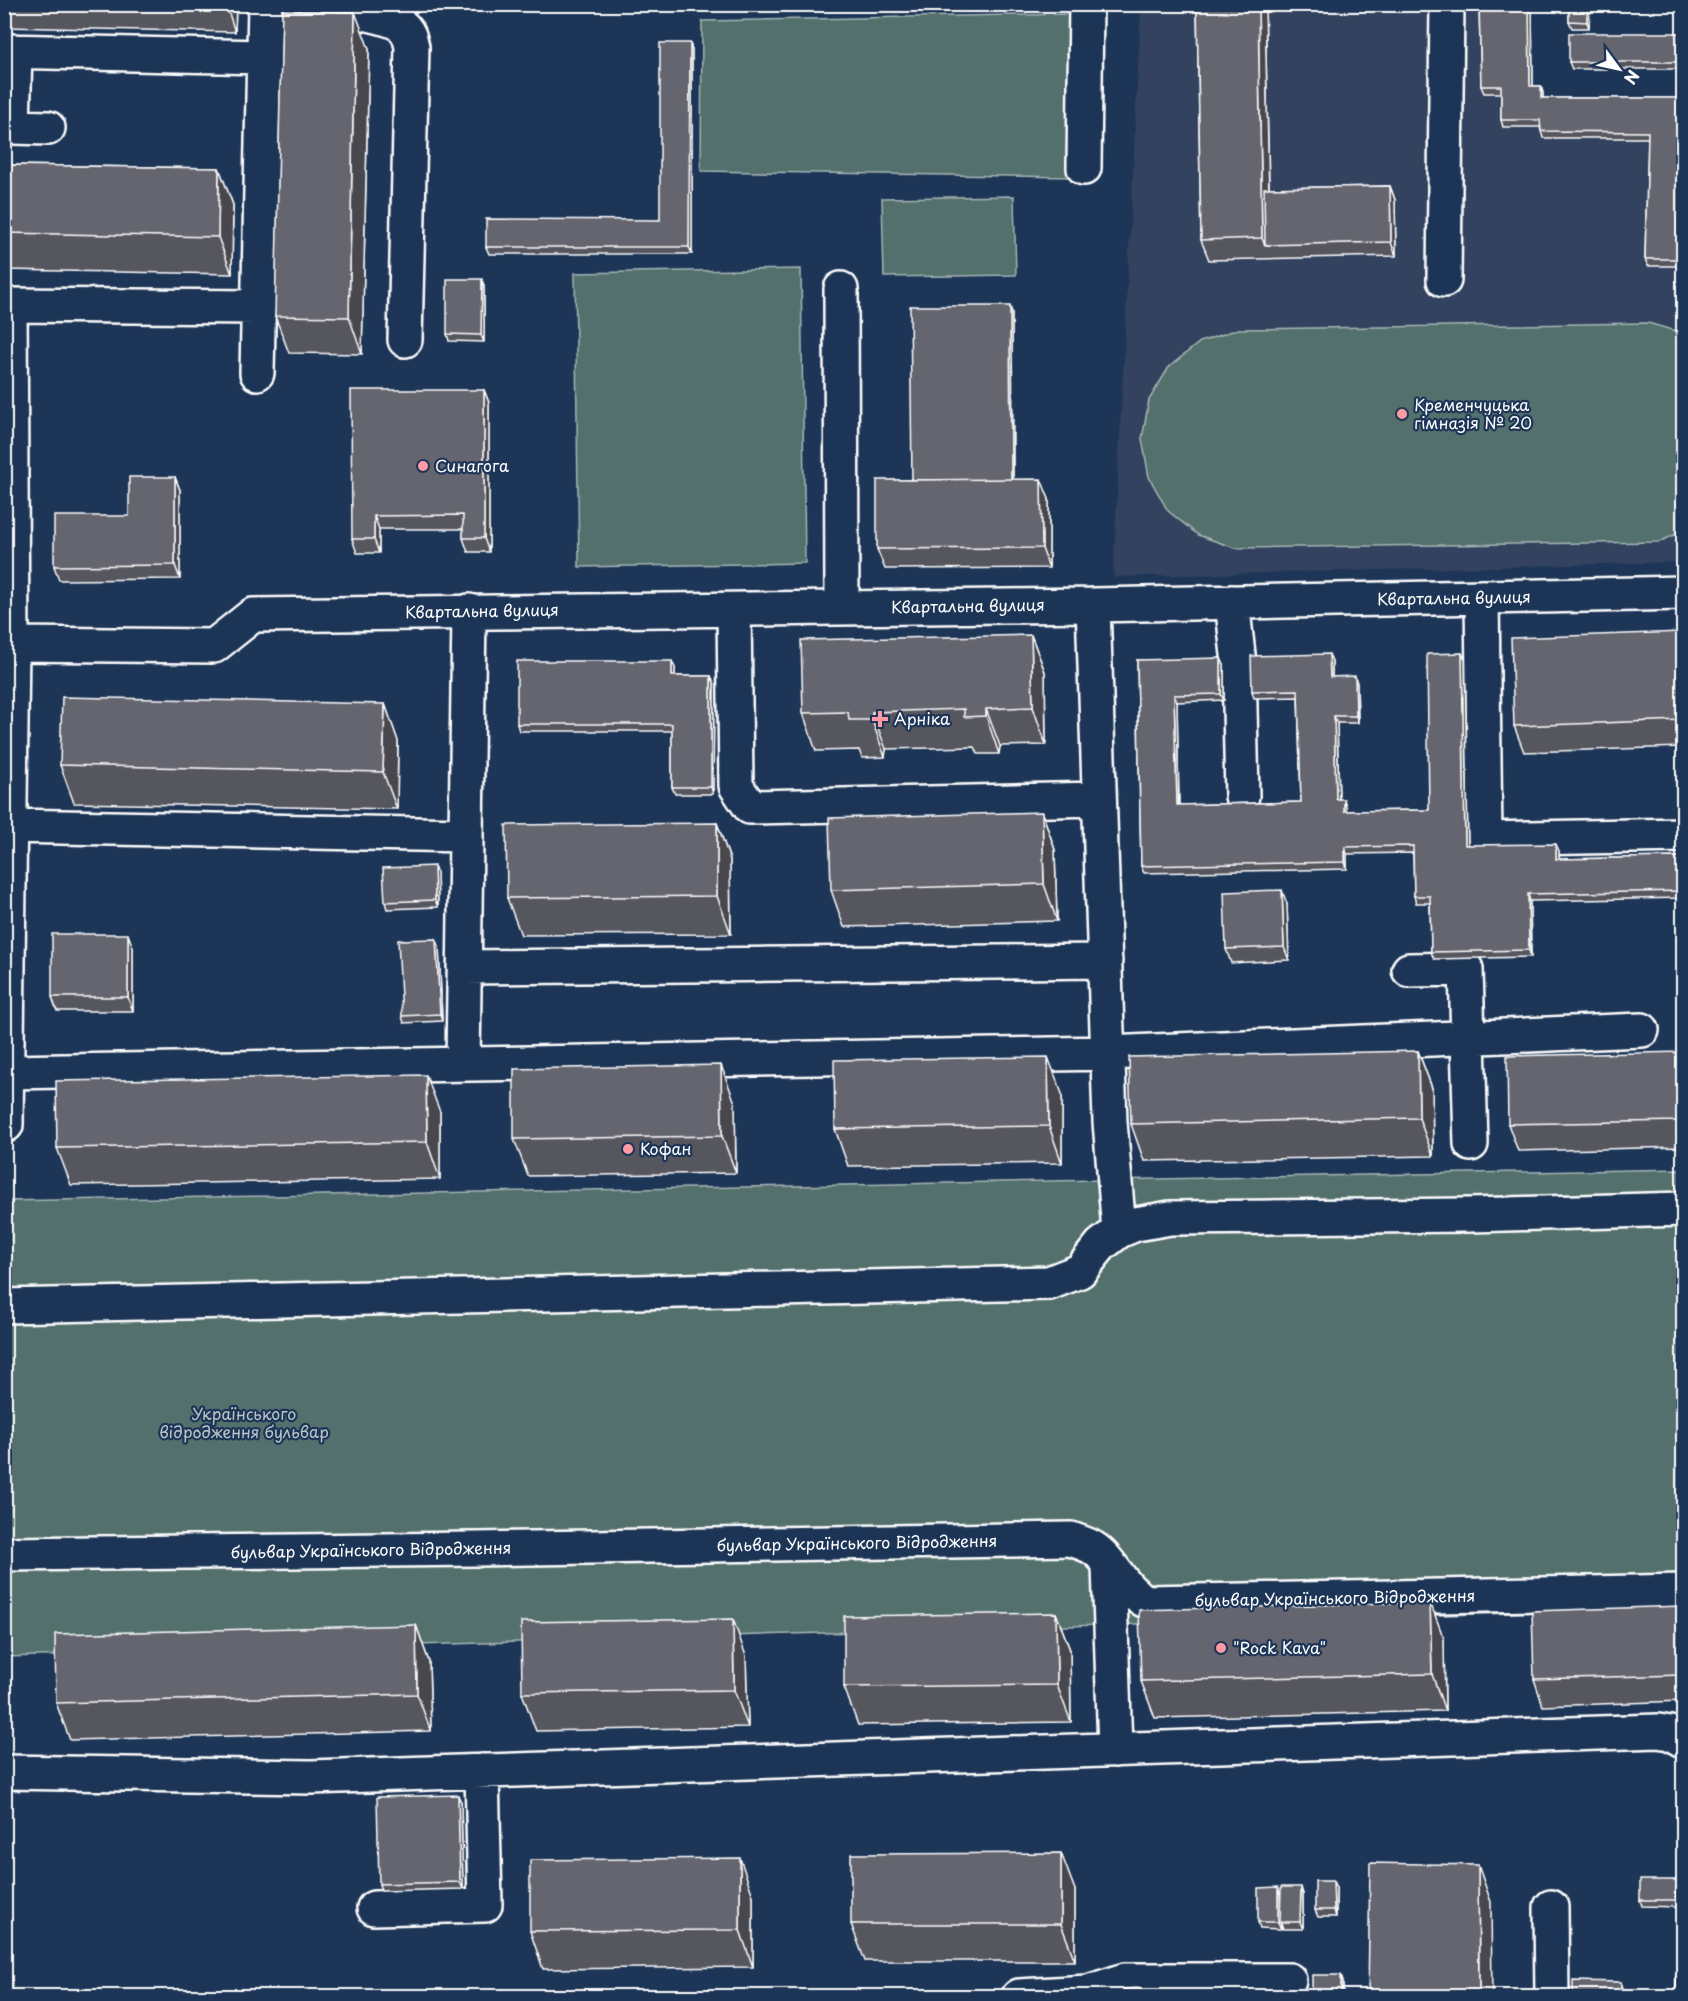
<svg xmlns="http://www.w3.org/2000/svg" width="1688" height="2001" viewBox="0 0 1688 2001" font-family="'Playpen Sans',sans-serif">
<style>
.built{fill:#33435e}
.green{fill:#526f6d;stroke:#a8b7b6;stroke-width:1.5}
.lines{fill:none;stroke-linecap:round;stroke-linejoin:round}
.minor-casing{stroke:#fff;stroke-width:38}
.minor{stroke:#1d3557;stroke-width:33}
.wall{fill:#57575f;stroke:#fff;stroke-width:1.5}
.shaded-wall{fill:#47474e;stroke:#fff;stroke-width:1.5}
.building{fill:#65656f;stroke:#fff;stroke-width:1.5}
.poi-dot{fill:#ff9aa2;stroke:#1d3557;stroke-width:2}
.labels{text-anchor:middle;stroke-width:4.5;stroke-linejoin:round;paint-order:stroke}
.poi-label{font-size:16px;fill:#fff;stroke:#1d3557;text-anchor:start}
.street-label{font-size:16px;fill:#fff;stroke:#1d3557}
.park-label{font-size:16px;fill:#bac5c5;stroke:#1d3557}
</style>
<rect width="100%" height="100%" fill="#1d3557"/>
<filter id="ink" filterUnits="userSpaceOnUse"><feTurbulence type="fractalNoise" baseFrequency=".0167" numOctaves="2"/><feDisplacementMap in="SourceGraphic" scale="12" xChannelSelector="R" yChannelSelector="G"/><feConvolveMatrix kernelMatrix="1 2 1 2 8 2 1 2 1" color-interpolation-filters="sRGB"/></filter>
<g filter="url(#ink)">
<!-- built -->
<path class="built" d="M 1141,5 L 1533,5 L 1533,93 L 1543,138 L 1650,138 L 1683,266 L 1683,562 L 1113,577 Z"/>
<!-- green -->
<path class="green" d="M 1068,14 L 1071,177 L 701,171 L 702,21 Z
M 1014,196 L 1016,275 L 884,277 L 882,198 Z
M 801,269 L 805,563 L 579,567 L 575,273 Z
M 1648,323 L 1683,333 L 1683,531 L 1659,542 L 1235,548 L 1198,535 L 1168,511 L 1149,477 L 1142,439 L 1149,400 L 1169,367 L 1200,342 L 1238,329 Z
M 1683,1169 L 1683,1608 L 5,1657 L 5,1201 Z"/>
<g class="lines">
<defs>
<path id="minor" d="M 316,4 C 337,9 387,14 402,26 C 409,32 410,38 412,47 L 405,340
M 4,51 L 264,57
M 15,51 L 13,127 L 48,128
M 1084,168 L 1086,4
M 1444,280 L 1447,4
M 841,289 L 842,608
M 4,305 L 259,307
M 257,373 L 265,4
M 1482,597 L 1485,839 L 1684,835
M 1232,602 L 1239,663 L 1242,796
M 1093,605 L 1110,1122 L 1119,1231
M 734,610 L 736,786 L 750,807 L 1099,799
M 12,644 L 214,646 L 253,615 L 1093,605 L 1684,593
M 10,826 L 466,835
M 464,967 L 1105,961
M 1409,970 L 1466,969 L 1471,1144
M 463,1064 L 469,611
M 7,1072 L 1108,1053 L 1642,1030
M 6,1125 L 12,644 L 10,306
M 4,1306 L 1049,1283 L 1080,1271 L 1101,1245 L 1119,1231 L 1136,1224 L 1170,1218 L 1470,1215 L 1684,1209
M 4,1554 L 477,1549 L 1071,1539 C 1078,1542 1087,1544 1093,1548 C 1114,1561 1122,1592 1148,1602 L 1684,1591
M 1109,1565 L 1115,1750
M 4,1772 L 311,1777 L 1658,1731 L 1670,1733 L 1684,1741
M 1551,1907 L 1552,1996
M 374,1908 L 485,1905 L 482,1771
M 1019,1996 L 1088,1992 L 1125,1980 L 1289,1980"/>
</defs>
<!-- minor casing -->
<use href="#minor" class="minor-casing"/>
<!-- minor -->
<use href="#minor" class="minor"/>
</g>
<!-- wall -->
<path class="wall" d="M 4,4 L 236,4 L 235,32 L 4,27 Z
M 1197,4 L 1265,4 L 1269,188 L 1390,186 L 1395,200 L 1396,256 L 1209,260 L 1201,240 Z
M 1479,4 L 1532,4 L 1533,86 L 1541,86 L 1543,93 L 1543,98 L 1683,98 L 1683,266 L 1648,266 L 1645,259 L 1648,138 L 1543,138 L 1541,131 L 1540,127 L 1503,127 L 1501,120 L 1501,93 L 1484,93 L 1481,86 Z
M 1569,4 L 1590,4 L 1589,28 L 1572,28 L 1569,21 Z
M 1683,33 L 1683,69 L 1572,69 L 1569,62 Z
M 690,43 L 692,50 L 692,254 L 489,254 L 486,247 L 660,220 Z
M 369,49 L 362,354 L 289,353 L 275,316 Z
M 4,165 L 219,168 L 233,205 L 232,274 L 4,270 Z
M 484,286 L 484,342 L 449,341 L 447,334 Z
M 1012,313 L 1013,479 L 1049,499 L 1049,568 L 885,569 L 877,549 L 911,480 Z
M 484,390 L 489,403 L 489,552 L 468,552 L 463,538 L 463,529 L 379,529 L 379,553 L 357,553 L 352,539 Z
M 175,477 L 180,490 L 180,579 L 59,580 L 54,566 L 129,516 Z
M 1683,632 L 1683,747 L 1524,752 L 1514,726 Z
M 1031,635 L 1045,672 L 1046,745 L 1000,746 L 999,754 L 978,754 L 975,747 L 886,749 L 885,757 L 862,758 L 859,750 L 816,751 L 803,713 Z
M 1137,660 L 1224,665 L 1224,700 L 1177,702 L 1179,805 L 1301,802 L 1298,697 L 1254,698 L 1252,691 L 1332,661 L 1332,677 L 1357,683 L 1358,723 L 1337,723 L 1339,799 L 1346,806 L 1346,811 L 1429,810 L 1465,660 L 1467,845 L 1559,851 L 1559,859 L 1683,857 L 1683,898 L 1530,901 L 1531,957 L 1434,959 L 1431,952 L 1430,903 L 1416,903 L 1414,896 L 1413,853 L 1347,854 L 1347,869 L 1144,873 L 1141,866 Z
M 675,668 L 675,676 L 711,676 L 714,683 L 713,794 L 675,794 L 672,787 L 672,731 L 519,731 L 517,724 Z
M 385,704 L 398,741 L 397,809 L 74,803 L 60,765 Z
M 1042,812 L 1055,850 L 1057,921 L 844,927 L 831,890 Z
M 717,823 L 730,860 L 731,934 L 521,935 L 507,898 Z
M 437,873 L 438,907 L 387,909 L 385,902 Z
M 1287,904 L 1289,960 L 1231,963 L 1226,949 Z
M 436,939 L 439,946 L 442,1021 L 404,1023 L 402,1016 Z
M 133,948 L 133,1011 L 57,1011 L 52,997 Z
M 1418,1051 L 1432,1088 L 1433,1156 L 1144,1161 L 1131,1124 Z
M 1683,1052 L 1683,1147 L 1518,1151 L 1508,1124 Z
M 1062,1094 L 1062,1163 L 848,1166 L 835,1129 Z
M 735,1103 L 736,1173 L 528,1176 L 514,1139 Z
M 440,1112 L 440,1179 L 71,1185 L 57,1148 Z
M 1683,1606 L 1683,1701 L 1543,1706 L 1534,1679 Z
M 1056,1613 L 1070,1650 L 1071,1722 L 858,1725 L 844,1687 Z
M 416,1625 L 429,1662 L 431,1731 L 70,1740 L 56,1703 Z
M 1444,1639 L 1445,1711 L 1155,1718 L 1141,1681 Z
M 746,1656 L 748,1727 L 536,1731 L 522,1693 Z
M 461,1802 L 463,1889 L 381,1891 L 379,1884 Z
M 1677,1880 L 1679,1887 L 1678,1907 L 1642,1906 L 1640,1900 Z
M 1336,1888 L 1336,1917 L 1318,1917 L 1315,1910 Z
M 1075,1890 L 1075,1961 L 865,1961 L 851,1924 Z
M 1280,1894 L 1303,1894 L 1303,1929 L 1283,1929 L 1281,1923 L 1281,1929 L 1260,1928 L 1258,1922 Z
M 753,1896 L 753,1967 L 543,1969 L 530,1931 Z
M 1341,1975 L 1343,1982 L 1343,1996 L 1297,1996 L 1313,1995 L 1312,1992 Z"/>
<!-- shaded-wall -->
<path class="shaded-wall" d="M 226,4 L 236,4 L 235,32 Z
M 1258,4 L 1265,4 L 1270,245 L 1265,245 L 1262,238 Z
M 1529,4 L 1532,4 L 1533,93 L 1530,86 Z
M 1587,4 L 1590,4 L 1589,28 L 1587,22 Z
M 355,12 L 369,49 L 362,354 L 349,317 Z
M 690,43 L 692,50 L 692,254 L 689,247 Z
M 1541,86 L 1543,93 L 1543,105 L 1541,98 Z
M 219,168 L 233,205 L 232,274 L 218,237 Z
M 1390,186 L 1395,200 L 1396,256 L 1391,242 Z
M 482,279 L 484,286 L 484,342 L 481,335 Z
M 1010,306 L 1012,313 L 1013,499 L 1011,492 Z
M 484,390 L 489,403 L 489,552 L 484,538 Z
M 175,477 L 180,490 L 180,579 L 175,565 Z
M 1041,479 L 1049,499 L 1049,568 L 1042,548 Z
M 374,516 L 379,529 L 379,553 L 374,539 Z
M 1031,635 L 1045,672 L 1046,745 L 1033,707 Z
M 1462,653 L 1465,660 L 1468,852 L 1465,845 Z
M 1329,654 L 1332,661 L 1332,684 L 1330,677 Z
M 1221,658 L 1224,665 L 1224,700 L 1221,694 Z
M 672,661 L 675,668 L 675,683 L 672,676 Z
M 711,676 L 714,683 L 713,794 L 711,787 Z
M 1355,676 L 1357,683 L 1358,723 L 1356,716 Z
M 1174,695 L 1177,702 L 1179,812 L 1177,805 Z
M 385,704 L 398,741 L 397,809 L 383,772 Z
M 986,709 L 1000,746 L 999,754 L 986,716 Z
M 872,712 L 886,749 L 885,757 L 872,720 Z
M 1334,716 L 1337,723 L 1339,806 L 1336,799 Z
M 1344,799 L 1346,806 L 1347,818 L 1344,811 Z
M 1042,812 L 1055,850 L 1057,921 L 1044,884 Z
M 717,823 L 730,860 L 731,934 L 717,896 Z
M 1556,844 L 1559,851 L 1559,866 L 1556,859 Z
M 1345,847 L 1347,854 L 1347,869 L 1345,862 Z
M 434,866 L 437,873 L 438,907 L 435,900 Z
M 1282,890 L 1287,904 L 1289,960 L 1284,947 Z
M 1528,894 L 1530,901 L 1531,957 L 1529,950 Z
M 128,934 L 133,948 L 133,1011 L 128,997 Z
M 436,939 L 439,946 L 442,1021 L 440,1014 Z
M 1418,1051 L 1432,1088 L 1433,1156 L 1419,1118 Z
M 1048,1057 L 1062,1094 L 1062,1163 L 1049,1126 Z
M 721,1065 L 735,1103 L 736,1173 L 722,1136 Z
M 426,1075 L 440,1112 L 440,1179 L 427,1142 Z
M 1430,1602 L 1444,1639 L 1445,1711 L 1432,1674 Z
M 1056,1613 L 1070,1650 L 1071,1722 L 1057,1685 Z
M 733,1619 L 746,1656 L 748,1727 L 734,1690 Z
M 416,1625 L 429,1662 L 431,1731 L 417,1694 Z
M 458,1795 L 461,1802 L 463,1889 L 460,1882 Z
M 1061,1853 L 1075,1890 L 1075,1961 L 1061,1924 Z
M 740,1858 L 753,1896 L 753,1967 L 740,1930 Z
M 1478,1865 L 1491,1902 L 1492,1996 L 1479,1996 Z
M 1677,1880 L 1679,1887 L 1678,1907 L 1676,1900 Z
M 1333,1881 L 1336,1888 L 1336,1917 L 1334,1910 Z
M 1278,1887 L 1280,1894 L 1281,1929 L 1278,1922 Z
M 1301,1887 L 1303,1894 L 1303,1929 L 1300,1922 Z
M 1341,1975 L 1343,1982 L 1343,1996 L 1341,1992 Z
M 1621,1982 L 1626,1996 L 1620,1996 Z"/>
<!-- building -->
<path class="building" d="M 1197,4 L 1258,4 L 1262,238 L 1201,240 Z
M 1479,4 L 1529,4 L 1530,86 L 1541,86 L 1541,98 L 1683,98 L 1682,222 L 1683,222 L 1683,259 L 1645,259 L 1648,132 L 1541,131 L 1540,120 L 1501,120 L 1501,86 L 1481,86 Z
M 1569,4 L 1587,4 L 1587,22 L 1569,21 Z
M 282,10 L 355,12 L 349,317 L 275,316 Z
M 1569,33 L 1683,33 L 1683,62 L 1569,62 Z
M 660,43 L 690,43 L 689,247 L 486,247 L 486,219 L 660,220 Z
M 4,165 L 219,168 L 218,237 L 4,233 Z
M 1390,186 L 1391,242 L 1265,245 L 1264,188 Z
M 447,279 L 482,279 L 481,335 L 447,334 Z
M 910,306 L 1010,306 L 1011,479 L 912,480 Z
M 351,390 L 484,390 L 484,538 L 463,538 L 463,515 L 374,516 L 374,539 L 352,539 Z
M 129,477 L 175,477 L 175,565 L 54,566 L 54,516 L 129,516 Z
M 1041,479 L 1042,548 L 877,549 L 877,480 Z
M 1683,632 L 1683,720 L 1514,726 L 1511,638 Z
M 1031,635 L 1033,707 L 986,709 L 986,716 L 964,717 L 964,709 L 872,712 L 872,720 L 849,720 L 848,712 L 803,713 L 801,640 Z
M 1462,653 L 1465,845 L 1556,844 L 1556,859 L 1683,857 L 1683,891 L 1528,894 L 1529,950 L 1431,952 L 1430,896 L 1414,896 L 1413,846 L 1345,847 L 1345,862 L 1141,866 L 1137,660 L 1221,658 L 1221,694 L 1174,695 L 1177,805 L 1301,802 L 1298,690 L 1252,691 L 1251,656 L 1329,654 L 1330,677 L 1355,676 L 1356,716 L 1334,716 L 1336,799 L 1344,799 L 1344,811 L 1429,810 L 1427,654 Z
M 517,661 L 672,661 L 672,676 L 711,676 L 711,787 L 672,787 L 672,724 L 517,724 Z
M 62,697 L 385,704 L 383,772 L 60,765 Z
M 1042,812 L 1044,884 L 831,890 L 829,818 Z
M 717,823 L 717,896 L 507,898 L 506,825 Z
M 434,866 L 435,900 L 385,902 L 383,868 Z
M 1282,890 L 1284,947 L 1226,949 L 1224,892 Z
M 52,934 L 128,934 L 128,997 L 52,997 Z
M 436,939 L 440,1014 L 402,1016 L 398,940 Z
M 1418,1051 L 1419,1118 L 1131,1124 L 1129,1057 Z
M 1683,1052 L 1683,1121 L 1508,1124 L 1507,1056 Z
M 1048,1057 L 1049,1126 L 835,1129 L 834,1060 Z
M 721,1065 L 722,1136 L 514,1139 L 514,1069 Z
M 426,1075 L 427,1142 L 57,1148 L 56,1081 Z
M 1430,1602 L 1432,1674 L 1141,1681 L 1139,1610 Z
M 1683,1606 L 1683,1675 L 1534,1679 L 1532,1611 Z
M 1056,1613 L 1057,1685 L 844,1687 L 844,1616 Z
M 733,1619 L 734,1690 L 522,1693 L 521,1622 Z
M 416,1625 L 417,1694 L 56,1703 L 55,1634 Z
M 458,1795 L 460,1882 L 379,1884 L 377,1797 Z
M 1061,1853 L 1061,1924 L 851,1924 L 851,1854 Z
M 740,1858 L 740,1930 L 530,1931 L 530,1860 Z
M 1370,1863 L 1478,1865 L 1479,1996 L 1368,1996 Z
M 1640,1880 L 1677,1880 L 1676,1900 L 1640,1900 Z
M 1315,1881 L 1333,1881 L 1334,1910 L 1315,1910 Z
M 1278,1887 L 1278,1922 L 1258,1922 L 1258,1888 Z
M 1281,1887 L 1301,1887 L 1300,1922 L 1280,1922 Z
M 1312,1975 L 1341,1975 L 1341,1992 L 1312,1992 Z
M 1676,1976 L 1683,1976 L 1683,1996 L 1676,1996 Z
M 1573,1981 L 1621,1982 L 1620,1996 L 1573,1996 Z
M 1141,1988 L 1141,1996 L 1124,1996 L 1124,1989 Z"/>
</g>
<!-- markers -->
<g class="poi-dot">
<circle cx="1402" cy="414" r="6"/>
<circle cx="423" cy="466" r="6"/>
<path d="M877 710h6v6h6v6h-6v6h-6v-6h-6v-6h6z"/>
<circle cx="628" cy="1149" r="6"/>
<circle cx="1221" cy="1648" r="6"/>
</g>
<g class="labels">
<!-- poi labels -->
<g class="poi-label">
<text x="1414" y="411">Кременчуцька<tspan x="1414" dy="18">гімназія № 20</tspan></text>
<text x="435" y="472">Синагога</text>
<text x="894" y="725">Арніка</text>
<text x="640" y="1155">Кофан</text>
<text x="1233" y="1654">"Rock Kava"</text>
</g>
<!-- street labels -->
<g class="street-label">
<text transform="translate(1454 598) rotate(-1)" y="6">Квартальна вулиця</text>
<text transform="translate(968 606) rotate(-1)" y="6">Квартальна вулиця</text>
<text transform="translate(482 611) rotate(-1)" y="6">Квартальна вулиця</text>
<text transform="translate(857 1543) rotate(-1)" y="6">бульвар Українського Відродження</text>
<text transform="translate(371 1550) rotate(-1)" y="6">бульвар Українського Відродження</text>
<text transform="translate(1335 1598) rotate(-1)" y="6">бульвар Українського Відродження</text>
</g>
<!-- park labels -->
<g class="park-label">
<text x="244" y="1420">Українського<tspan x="244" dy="18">відродження бульвар</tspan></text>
</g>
</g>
<!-- margin -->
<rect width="1688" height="2001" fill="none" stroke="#1d3557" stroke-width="24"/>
<rect x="12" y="12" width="1664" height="1977" fill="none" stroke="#fff" stroke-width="2" filter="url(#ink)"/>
<!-- north arrow -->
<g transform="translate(1619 69) rotate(123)" stroke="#1d3557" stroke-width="4.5" paint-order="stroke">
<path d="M0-4.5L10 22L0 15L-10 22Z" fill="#ffffff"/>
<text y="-9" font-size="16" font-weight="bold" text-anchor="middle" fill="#ffffff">N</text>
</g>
</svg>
